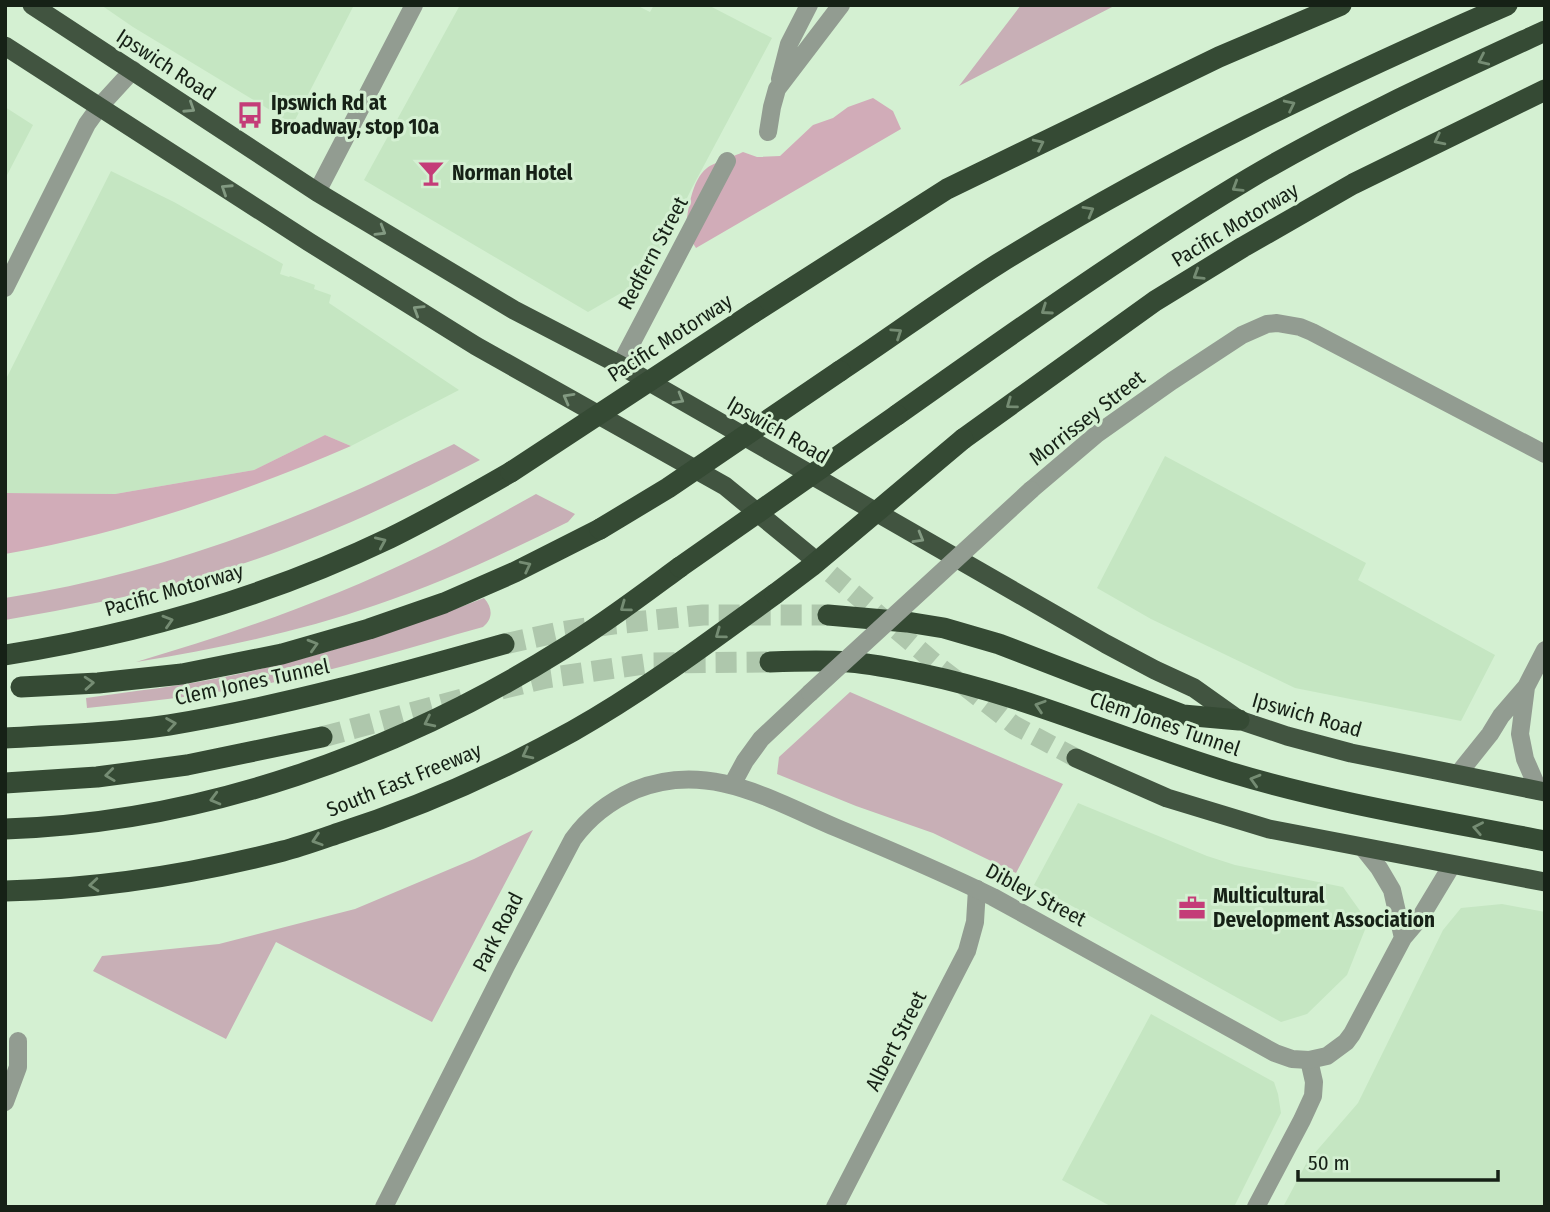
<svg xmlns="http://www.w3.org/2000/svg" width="1550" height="1212" viewBox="0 0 1550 1212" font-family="'Fira Sans Condensed',sans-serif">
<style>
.built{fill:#c5e6c2}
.green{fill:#c8afb6}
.forest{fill:#d1acb8}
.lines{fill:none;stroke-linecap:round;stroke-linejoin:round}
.trunk-tunnel{stroke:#aec7ac;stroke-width:19;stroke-dasharray:19 10;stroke-linecap:butt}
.motorway-tunnel{stroke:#aec7ac;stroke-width:21;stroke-dasharray:21 10;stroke-linecap:butt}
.minor{stroke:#929c91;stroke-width:18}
.tertiary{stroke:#929c91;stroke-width:18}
.trunk{stroke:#415440;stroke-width:19}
.motorway{stroke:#354a34;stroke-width:21}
.tertiary-bridge{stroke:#929c91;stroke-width:18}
.motorway-bridge{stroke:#354a34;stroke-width:21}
.oneway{stroke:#758c73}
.oneway2{stroke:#839a82}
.labels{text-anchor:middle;stroke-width:6;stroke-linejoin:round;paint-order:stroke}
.street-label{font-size:21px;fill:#162116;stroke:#d4f0d2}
.poi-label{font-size:21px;font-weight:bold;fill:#162116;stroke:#d4f0d2;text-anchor:start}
</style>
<rect width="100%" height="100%" fill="#d4f0d2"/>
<!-- built -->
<path class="built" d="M 101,5 L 354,5 L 293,124 L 133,27 Z
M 460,5 L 636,5 L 650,12 L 654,5 L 708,5 L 772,38 L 693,186 L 647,278 L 588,312 L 364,180 Z
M 5,107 L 33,125 L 5,179 Z
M 111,171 L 174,202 L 283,264 L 280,274 L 289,277 L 290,276 L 315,285 L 314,289 L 331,295 L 329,303 L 459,390 L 351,446 L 325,435 L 254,470 L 115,494 L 5,493 L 5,381 Z
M 1165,456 L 1366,563 L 1358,580 L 1495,655 L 1461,721 L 1295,688 L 1151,619 L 1097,588 Z
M 1078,803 L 1207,856 L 1235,865 L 1343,887 L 1368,922 L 1347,975 L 1307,1014 L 1281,1022 L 1034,885 Z
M 1502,904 L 1545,912 L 1545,1207 L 1283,1207 L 1307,1162 L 1358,1103 L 1443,930 L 1461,908 Z
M 1151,1014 L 1274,1082 L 1278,1094 L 1281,1113 L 1234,1207 L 1112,1207 L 1062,1180 Z"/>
<!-- green -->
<path class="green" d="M 1021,5 L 1116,5 L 959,86 Z
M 454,444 L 480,460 C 391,506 300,548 204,576 C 139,596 72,608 5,620 L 5,598 C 123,580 239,542 348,494 C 383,479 418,461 454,444 Z
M 536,494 L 575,514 L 568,522 C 505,553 442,583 376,605 C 298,632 217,649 136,662 C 234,633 330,600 422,555 C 461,536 498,515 536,494 Z
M 484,598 C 493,608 493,619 483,627 C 411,647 339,670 266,684 C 207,695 147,702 87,708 L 86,698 C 134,691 182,686 229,676 C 317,658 401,630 484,598 Z
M 850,692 L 1063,784 L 1016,873 L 933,833 L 856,806 L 777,774 L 779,757 Z
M 533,830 L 432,1022 L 276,942 L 226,1039 L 93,971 L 102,956 L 219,944 L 355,909 L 474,859 Z"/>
<!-- forest -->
<path class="forest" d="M 873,98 L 893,111 L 901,129 L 696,248 L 685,231 C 688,213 691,180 707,168 C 713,163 735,156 743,152 L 757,157 L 780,156 L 813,125 L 833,118 L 848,107 Z
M 325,435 L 351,446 C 240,494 125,533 5,554 L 5,493 L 115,494 L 254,470 Z"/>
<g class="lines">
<!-- trunk-tunnel -->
<path class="trunk-tunnel" d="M 809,555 L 941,668 L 1014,725 L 1076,758"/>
<!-- motorway-tunnel -->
<path class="motorway-tunnel" d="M 504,644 L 560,632 L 613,624 L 703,615 L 828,615
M 501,689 L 546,678 L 651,663 L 770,662
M 322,737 L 470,697"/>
<!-- minor -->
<path class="minor" d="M 780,79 L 789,44 L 809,5
M 768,132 L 772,107 L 777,89 L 841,5
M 317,192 L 414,5
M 5,288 L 87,124 L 100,106 L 133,70
M 620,365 L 727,161
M 5,1102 L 18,1067 L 18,1041
M 835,1207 L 967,951 L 975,922 L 977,889
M 1256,1207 L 1302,1120 L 1313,1096 L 1314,1082 L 1309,1060"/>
<!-- tertiary -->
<path class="tertiary" d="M 1031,490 L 1097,434 L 1172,381 L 1242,335 L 1267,324 L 1277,323 L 1300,327 L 1312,332 L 1545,454
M 1526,687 L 1520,734 L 1525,759 L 1539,791
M 1458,774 L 1490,734 L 1501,716 L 1526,687 L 1545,650
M 732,785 L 745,761 L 761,739 L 810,693
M 1363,848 L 1379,868 L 1392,890 L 1403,938
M 384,1207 L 506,966 L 573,839 C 589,817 610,801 635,790 C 708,760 771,800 837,828 C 890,850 942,872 993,897 L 1275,1053 L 1292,1059 L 1309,1060 L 1327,1056 L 1346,1042 L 1352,1034 L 1403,938 L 1420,918 L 1452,865"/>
<!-- trunk -->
<path class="trunk" d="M 32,5 L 317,192 L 514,310 L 620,365 L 1106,644 L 1155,670 L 1194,688 L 1239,720 L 1287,736 L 1351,753 L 1545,792
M 5,46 L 309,242 L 476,346 L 725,486 L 809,555
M 1076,758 L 1167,798 L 1269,829 L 1545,882"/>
<!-- motorway -->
<path class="motorway" d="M 753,313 L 947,189 L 1219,57 L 1341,5
M 840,371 C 893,336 944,298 998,264 C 1160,164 1332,81 1507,5
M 897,415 C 1013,333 1128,251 1250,178 C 1345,122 1445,77 1545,31
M 963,439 L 1155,301 L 1243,247 L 1353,184 L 1545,90
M 828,615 L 907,622 L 944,628 L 999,644 L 1183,715 L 1239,720
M 5,655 C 138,634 269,596 390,538 C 431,518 471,495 511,472
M 770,662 C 796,661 823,660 849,662 C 874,664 898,669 922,674 C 1028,696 1126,741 1229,772 C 1332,803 1439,820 1545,841
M 21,687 L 98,683 L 182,674 L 282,654 L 369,629 L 444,603 L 515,572 L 600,529
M 5,738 C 60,735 115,733 169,725 C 283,706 394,675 504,644
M 5,783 L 97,777 L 187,765 L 322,737
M 5,829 C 202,823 397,753 563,649 C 604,624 642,595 680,567
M 5,891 C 99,889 193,874 283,851 C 302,846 321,839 339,833 C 420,807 499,772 573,731 C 644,691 709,642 775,594"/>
<!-- tertiary-bridge -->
<path class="tertiary-bridge" d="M 810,693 L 1031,490"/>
<!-- motorway-bridge -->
<path class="motorway-bridge" d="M 511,472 L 753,313
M 600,529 L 668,488 L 840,371
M 680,567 L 897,415
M 775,594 L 812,566 L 963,439"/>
</g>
<!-- one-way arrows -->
<defs><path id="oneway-chevron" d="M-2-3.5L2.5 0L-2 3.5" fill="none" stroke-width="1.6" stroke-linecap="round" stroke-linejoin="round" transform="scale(1.75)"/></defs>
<g class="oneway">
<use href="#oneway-chevron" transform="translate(1483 60) rotate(155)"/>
<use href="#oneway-chevron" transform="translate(1290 105) rotate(-26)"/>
<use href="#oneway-chevron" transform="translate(1439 140) rotate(153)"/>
<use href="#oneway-chevron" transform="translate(1039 144) rotate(-26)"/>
<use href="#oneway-chevron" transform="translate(1237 187) rotate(148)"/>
<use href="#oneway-chevron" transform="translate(1089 211) rotate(-30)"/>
<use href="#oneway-chevron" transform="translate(1198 275) rotate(148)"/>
<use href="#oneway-chevron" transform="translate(1046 310) rotate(145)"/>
<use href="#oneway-chevron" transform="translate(897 333) rotate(-34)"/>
<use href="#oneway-chevron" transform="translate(1011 404) rotate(144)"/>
<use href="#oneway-chevron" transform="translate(381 542) rotate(-24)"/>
<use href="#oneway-chevron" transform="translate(526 566) rotate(-27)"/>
<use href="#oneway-chevron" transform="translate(625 607) rotate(144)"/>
<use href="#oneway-chevron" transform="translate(168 621) rotate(-17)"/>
<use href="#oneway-chevron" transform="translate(720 634) rotate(144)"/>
<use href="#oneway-chevron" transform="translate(313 645) rotate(-16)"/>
<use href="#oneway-chevron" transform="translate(89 683) rotate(-4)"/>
<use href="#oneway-chevron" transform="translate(1040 706) rotate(-162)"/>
<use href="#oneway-chevron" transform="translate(429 722) rotate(154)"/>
<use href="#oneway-chevron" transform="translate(171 724) rotate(-9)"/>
<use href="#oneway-chevron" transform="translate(527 754) rotate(153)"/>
<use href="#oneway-chevron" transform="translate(110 775) rotate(173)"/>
<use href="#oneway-chevron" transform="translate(1255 780) rotate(-164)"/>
<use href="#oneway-chevron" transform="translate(215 799) rotate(165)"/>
<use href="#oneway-chevron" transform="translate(1478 828) rotate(-169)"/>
<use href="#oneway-chevron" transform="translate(317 840) rotate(162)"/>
<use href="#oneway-chevron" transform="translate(94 885) rotate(175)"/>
</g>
<g class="oneway2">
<use href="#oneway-chevron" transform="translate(190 108) rotate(33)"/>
<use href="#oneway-chevron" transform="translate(226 189) rotate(-147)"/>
<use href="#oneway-chevron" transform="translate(381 231) rotate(31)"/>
<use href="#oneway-chevron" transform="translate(418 310) rotate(-148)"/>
<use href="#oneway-chevron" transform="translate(568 398) rotate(-151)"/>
<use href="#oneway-chevron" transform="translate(679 399) rotate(30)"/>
<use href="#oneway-chevron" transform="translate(919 538) rotate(30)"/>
</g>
<!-- icons -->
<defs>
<symbol id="bus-bare" viewBox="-9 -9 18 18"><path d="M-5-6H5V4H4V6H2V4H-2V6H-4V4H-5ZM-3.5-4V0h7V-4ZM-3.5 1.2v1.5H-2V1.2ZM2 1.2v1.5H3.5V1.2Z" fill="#c43c78" stroke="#d4f0d2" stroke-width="2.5" paint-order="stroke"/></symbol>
<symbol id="bar-bare" viewBox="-9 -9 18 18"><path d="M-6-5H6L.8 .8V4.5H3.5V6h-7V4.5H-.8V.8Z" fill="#c43c78" stroke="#d4f0d2" stroke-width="2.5" paint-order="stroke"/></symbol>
<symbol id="office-bare" viewBox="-9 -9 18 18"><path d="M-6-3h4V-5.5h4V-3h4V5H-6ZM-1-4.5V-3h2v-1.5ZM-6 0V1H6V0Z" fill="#c43c78" stroke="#d4f0d2" stroke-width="2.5" paint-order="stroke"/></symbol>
</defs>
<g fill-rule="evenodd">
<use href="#bus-bare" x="231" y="96" width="38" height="38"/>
<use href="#bar-bare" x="412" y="154" width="38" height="38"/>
<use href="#office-bare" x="1173" y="889" width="38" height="38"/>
</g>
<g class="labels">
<!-- street labels -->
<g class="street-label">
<text transform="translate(166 65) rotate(33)" y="7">Ipswich Road</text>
<text transform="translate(1235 225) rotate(-31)" y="7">Pacific Motorway</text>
<text transform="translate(653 253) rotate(-62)" y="7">Redfern Street</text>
<text transform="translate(670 338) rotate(-33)" y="7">Pacific Motorway</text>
<text transform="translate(1087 418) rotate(-38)" y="7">Morrissey Street</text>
<text transform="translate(778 430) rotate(30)" y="7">Ipswich Road</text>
<text transform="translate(174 590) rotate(-16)" y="7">Pacific Motorway</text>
<text transform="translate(252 682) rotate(-12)" y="7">Clem Jones Tunnel</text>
<text transform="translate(1307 715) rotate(16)" y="7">Ipswich Road</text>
<text transform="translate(1165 724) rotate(19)" y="7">Clem Jones Tunnel</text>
<text transform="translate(404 780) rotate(-22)" y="7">South East Freeway</text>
<text transform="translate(1036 895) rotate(28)" y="7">Dibley Street</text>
<text transform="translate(498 932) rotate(-63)" y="7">Park Road</text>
<text transform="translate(896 1041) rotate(-63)" y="7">Albert Street</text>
</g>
<!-- poi labels -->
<g class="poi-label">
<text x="271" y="110">Ipswich Rd at<tspan x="271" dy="24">Broadway, stop 10a</tspan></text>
<text x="452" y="180">Norman Hotel</text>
<text x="1213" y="903">Multicultural<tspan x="1213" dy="24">Development Association</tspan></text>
</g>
</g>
<!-- border -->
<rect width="1550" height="1212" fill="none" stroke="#162116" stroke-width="14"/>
<!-- scale -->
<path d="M1298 1170v10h200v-10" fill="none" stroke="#162116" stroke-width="3.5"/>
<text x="1308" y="1170" font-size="21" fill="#162116" stroke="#d4f0d2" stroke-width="5" paint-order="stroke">50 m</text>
</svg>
